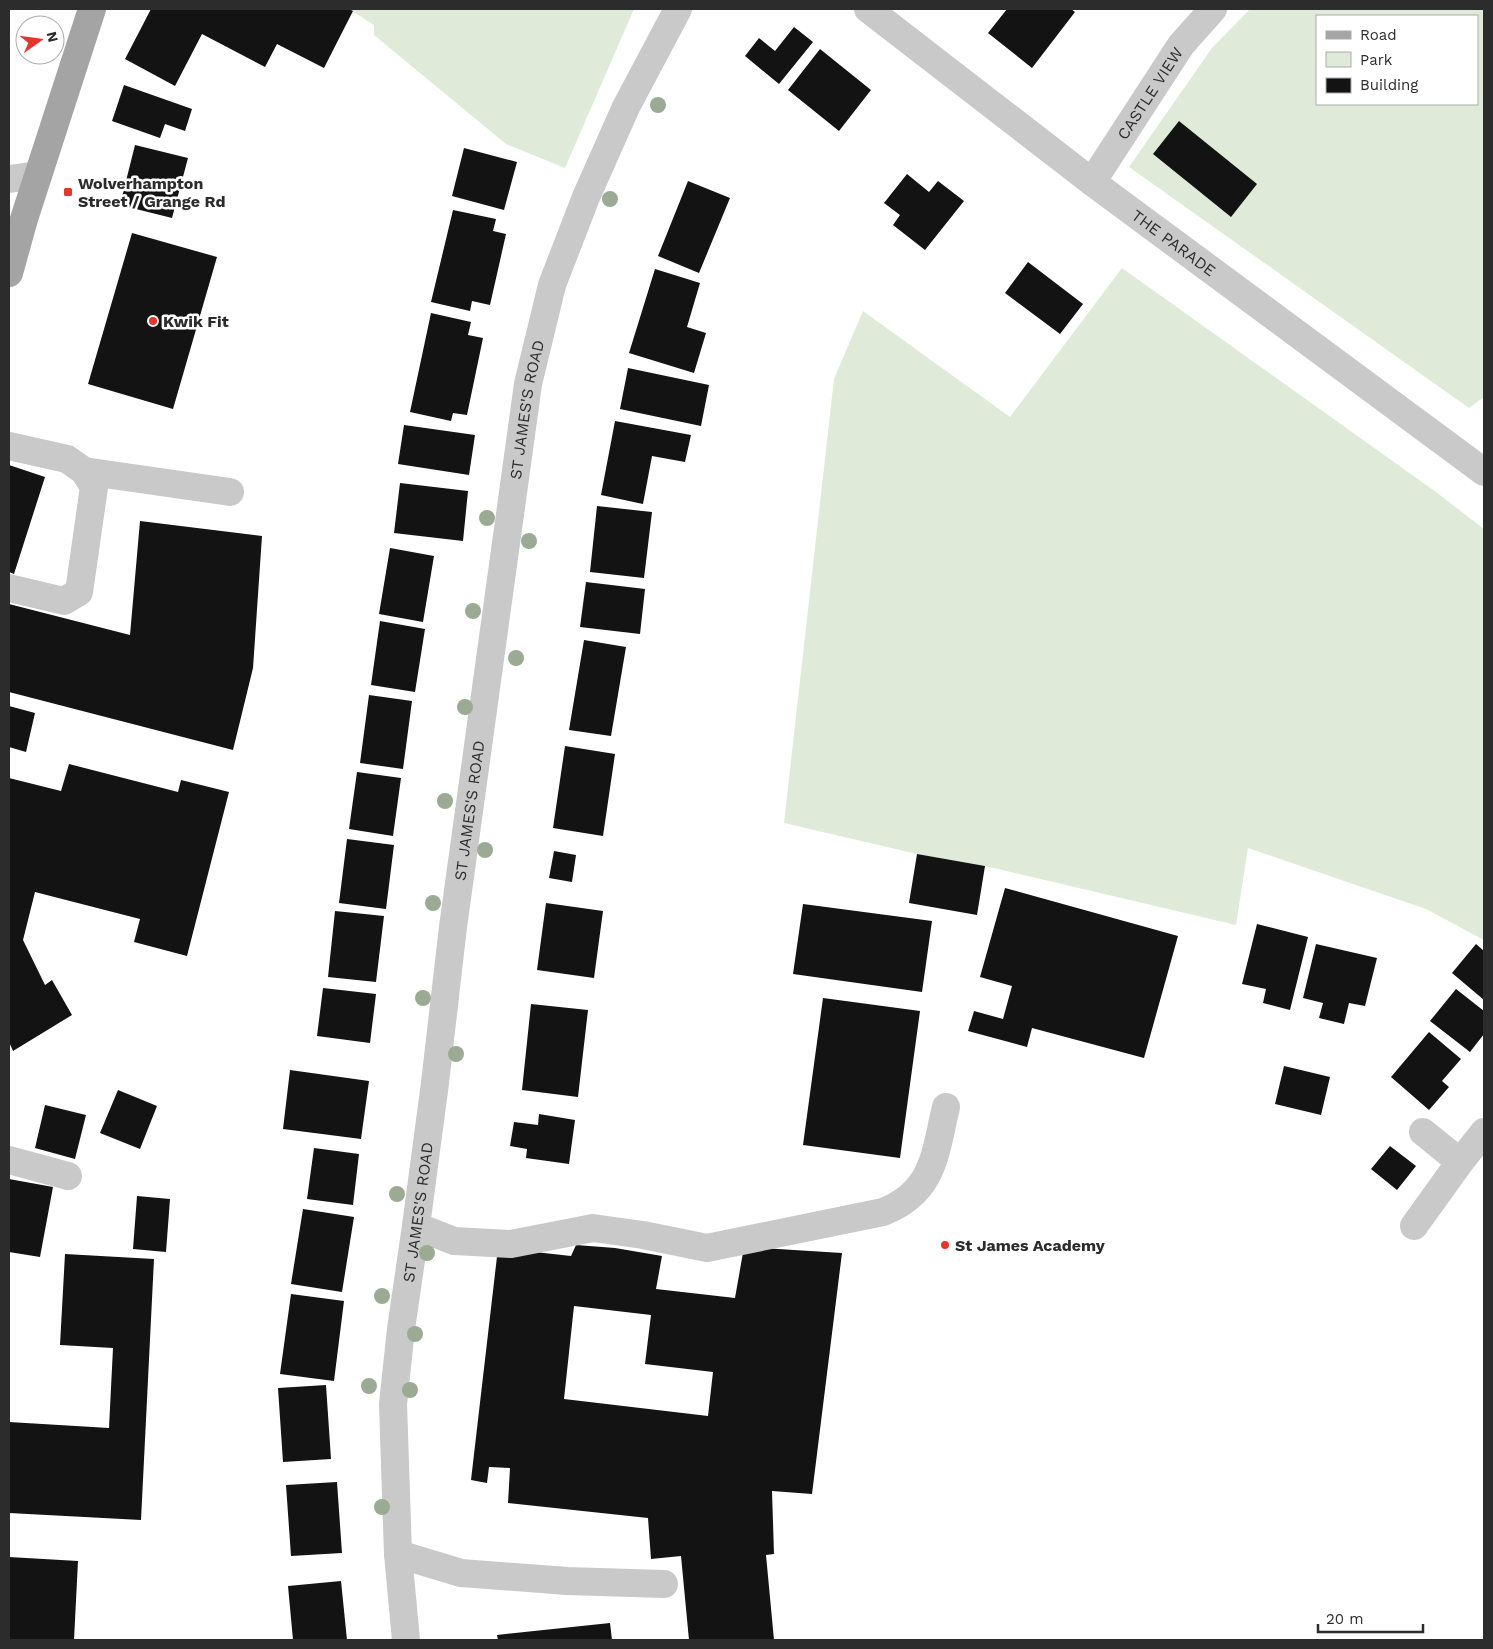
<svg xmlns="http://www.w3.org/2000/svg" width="1493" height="1649" viewBox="0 0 1493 1649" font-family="'Work Sans',sans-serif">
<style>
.green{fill:#e0ead9;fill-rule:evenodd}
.building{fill:#131313;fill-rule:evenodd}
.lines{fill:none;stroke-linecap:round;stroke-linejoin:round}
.minor{stroke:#c9c9c9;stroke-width:28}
.major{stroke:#a4a4a4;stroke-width:28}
.tree{fill:#9bab93}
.poi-dot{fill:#e3362e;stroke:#fff;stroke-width:2}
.labels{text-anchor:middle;stroke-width:5;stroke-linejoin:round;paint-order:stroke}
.street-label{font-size:16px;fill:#2c2c2c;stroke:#fff}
.poi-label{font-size:16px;font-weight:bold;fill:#2c2c2c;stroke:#fff;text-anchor:start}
</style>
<rect width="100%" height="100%" fill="#fff"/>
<!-- green -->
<path class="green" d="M 349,9 L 634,9 L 565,168 L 506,144 L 374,35 L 374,25 Z
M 1250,9 L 1484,9 L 1484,397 L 1469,408 L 1129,167 L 1212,48 ZM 1317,16 L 1477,16 L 1477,104 L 1317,104 Z
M 1122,268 L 1436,492 L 1484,529 L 1484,940 L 1426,909 L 1248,848 L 1236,925 L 985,866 L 917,854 L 784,823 L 834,379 L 863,311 L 1010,417 Z"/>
<!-- building -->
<path class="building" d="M 151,9 L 349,9 L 353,11 L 324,68 L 277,44 L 265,67 L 202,34 L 175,86 L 125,59 Z
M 1007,9 L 1071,9 L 1075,12 L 1032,68 L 988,33 Z
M 794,27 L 813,42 L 779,84 L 745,56 L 759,38 L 775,51 Z
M 820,49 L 871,90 L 839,131 L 788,90 Z
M 124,85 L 192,109 L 185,131 L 165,124 L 160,138 L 112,121 Z
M 1179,121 L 1257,184 L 1231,217 L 1153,154 Z
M 135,145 L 188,158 L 172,218 L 120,205 Z
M 464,148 L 517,162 L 504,210 L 452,196 Z
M 907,174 L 929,192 L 938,181 L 964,201 L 925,250 L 893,225 L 900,215 L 884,203 Z
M 688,181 L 730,198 L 699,273 L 658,256 Z
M 453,210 L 496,219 L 493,231 L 506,234 L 490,305 L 472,301 L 470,311 L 431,302 Z
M 132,233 L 217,257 L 173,409 L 88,384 Z
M 1028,262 L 1083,304 L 1060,334 L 1005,293 Z
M 655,269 L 700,283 L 687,327 L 706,333 L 694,373 L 629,353 Z
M 431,313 L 471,322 L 468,335 L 483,338 L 467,415 L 453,413 L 451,421 L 410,412 Z
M 628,368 L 709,385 L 701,426 L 620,409 Z
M 615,421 L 691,435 L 685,462 L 652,456 L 643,504 L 601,495 Z
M 404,425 L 475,435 L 469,475 L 398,464 Z
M 9,465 L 45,477 L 14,574 L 9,572 Z
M 400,483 L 468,491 L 463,541 L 394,533 Z
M 597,506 L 652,512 L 644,578 L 590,572 Z
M 140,521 L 262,536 L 253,668 L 233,750 L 9,692 L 9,604 L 130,635 Z
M 390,548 L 434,556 L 423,622 L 379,614 Z
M 586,582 L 645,589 L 640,634 L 580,627 Z
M 380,621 L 425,629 L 415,692 L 371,685 Z
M 584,640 L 626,647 L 611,736 L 569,730 Z
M 369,695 L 412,701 L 403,769 L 360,763 Z
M 9,706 L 35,713 L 26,752 L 9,747 Z
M 565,746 L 615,754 L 603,836 L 553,828 Z
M 69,764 L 178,792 L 181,780 L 229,792 L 187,956 L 134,942 L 140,919 L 35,892 L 23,940 L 45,985 L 52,980 L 72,1015 L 13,1051 L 9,1042 L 9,778 L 61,791 Z
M 357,772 L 401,778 L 393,836 L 349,829 Z
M 347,839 L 394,845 L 386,909 L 339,903 Z
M 554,851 L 576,855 L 572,882 L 549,878 Z
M 917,854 L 985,866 L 977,915 L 909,903 Z
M 1005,888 L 1178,936 L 1144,1058 L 1032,1028 L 1027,1047 L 968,1031 L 974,1011 L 1003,1019 L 1012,986 L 980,977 Z
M 546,903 L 603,911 L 594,978 L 537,970 Z
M 803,904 L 932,921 L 922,992 L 793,974 Z
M 335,911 L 384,916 L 376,982 L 328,977 Z
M 1257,924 L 1308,937 L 1290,1010 L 1263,1003 L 1266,989 L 1242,984 Z
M 1316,944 L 1377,958 L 1365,1006 L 1349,1003 L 1344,1024 L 1319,1018 L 1323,1003 L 1303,998 Z
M 1476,944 L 1484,951 L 1484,1000 L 1452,973 Z
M 323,988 L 376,994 L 370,1043 L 317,1036 Z
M 1456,989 L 1484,1011 L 1484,1034 L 1470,1052 L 1430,1021 Z
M 823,998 L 920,1011 L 900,1158 L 803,1145 Z
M 531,1004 L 588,1010 L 578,1097 L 522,1090 Z
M 1429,1032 L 1461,1059 L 1442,1081 L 1449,1087 L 1429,1110 L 1391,1077 Z
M 1284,1066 L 1330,1077 L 1321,1115 L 1275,1104 Z
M 290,1070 L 369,1081 L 361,1139 L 283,1129 Z
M 118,1090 L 157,1106 L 140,1149 L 100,1133 Z
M 45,1105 L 86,1115 L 75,1159 L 35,1148 Z
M 539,1114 L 575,1120 L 569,1164 L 526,1158 L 527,1149 L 510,1146 L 514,1122 L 538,1125 Z
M 1390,1146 L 1416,1166 L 1397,1190 L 1371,1169 Z
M 314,1148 L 359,1154 L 353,1205 L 307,1199 Z
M 9,1179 L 53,1187 L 40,1257 L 9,1252 Z
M 137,1196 L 170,1199 L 166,1252 L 133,1249 Z
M 303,1209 L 354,1217 L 342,1292 L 291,1284 Z
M 576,1245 L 615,1248 L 662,1256 L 656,1289 L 735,1298 L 744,1247 L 842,1253 L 812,1494 L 772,1491 L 774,1554 L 766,1555 L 774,1640 L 689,1640 L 681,1556 L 651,1559 L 648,1518 L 508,1503 L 510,1468 L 489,1467 L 487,1483 L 471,1480 L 498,1248 L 571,1256 ZM 574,1306 L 651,1315 L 645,1364 L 713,1372 L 708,1416 L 564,1399 Z
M 65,1254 L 154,1259 L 141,1520 L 9,1513 L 9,1422 L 109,1428 L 113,1348 L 60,1345 Z
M 291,1294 L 344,1301 L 334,1381 L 280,1374 Z
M 326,1385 L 331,1459 L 283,1462 L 278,1388 Z
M 337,1482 L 342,1553 L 291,1556 L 286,1485 Z
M 9,1557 L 78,1561 L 74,1640 L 9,1640 Z
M 341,1581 L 347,1640 L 293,1640 L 288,1586 Z
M 610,1623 L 612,1640 L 498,1640 L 497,1635 Z"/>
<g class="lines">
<!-- minor -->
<g class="minor">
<path id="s1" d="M 868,9 L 1092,182 L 1484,472"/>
<path d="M 9,179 L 38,175"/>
<path id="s2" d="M 1092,182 L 1181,45 L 1213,9"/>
<path d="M 9,446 L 67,459 L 84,471 L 94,487 L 79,592 L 64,601 L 9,588"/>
<path d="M 84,471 L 230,492"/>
<path d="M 1423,1132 L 1460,1162"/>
<path d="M 9,1160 L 68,1176"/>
<path d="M 416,1226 L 454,1241 L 511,1244 L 593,1228 L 643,1235 L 707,1248 L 883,1212 C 934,1192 935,1154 946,1107"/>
<path d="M 1414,1226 L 1460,1162 L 1484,1132"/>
<path d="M 398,1554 L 461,1573 L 567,1581 L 664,1584"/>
<path id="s3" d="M 406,1640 L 398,1554 L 393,1404 L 401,1329 L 416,1226 L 435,1083 L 453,927 L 528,384 L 552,285 L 586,197 L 626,107 L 678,9"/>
</g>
<!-- major -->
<path class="major" d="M 9,273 L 24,219 L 92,9"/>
</g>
<!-- trees -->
<g class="tree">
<circle cx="658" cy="105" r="8"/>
<circle cx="610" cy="199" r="8"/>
<circle cx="487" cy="518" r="8"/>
<circle cx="529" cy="541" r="8"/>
<circle cx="473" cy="611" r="8"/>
<circle cx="516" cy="658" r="8"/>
<circle cx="465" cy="707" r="8"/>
<circle cx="445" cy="801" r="8"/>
<circle cx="485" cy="850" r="8"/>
<circle cx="433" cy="903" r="8"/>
<circle cx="423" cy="998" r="8"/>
<circle cx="456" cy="1054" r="8"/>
<circle cx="397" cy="1194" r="8"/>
<circle cx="427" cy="1253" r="8"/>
<circle cx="382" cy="1296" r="8"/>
<circle cx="415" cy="1334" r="8"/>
<circle cx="369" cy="1386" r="8"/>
<circle cx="410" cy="1390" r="8"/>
<circle cx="382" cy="1507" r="8"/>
</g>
<!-- markers -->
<g class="poi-dot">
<rect x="63" y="187" width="10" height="10" rx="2.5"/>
<circle cx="153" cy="321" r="5"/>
<circle cx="945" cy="1245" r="5"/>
</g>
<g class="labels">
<!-- street labels -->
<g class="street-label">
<text dy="6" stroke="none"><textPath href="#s2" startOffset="106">CASTLE VIEW</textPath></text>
<text dy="6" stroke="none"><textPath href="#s1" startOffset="385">THE PARADE</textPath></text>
<text dy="6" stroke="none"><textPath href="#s3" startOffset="1240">ST JAMES'S ROAD</textPath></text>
<text dy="6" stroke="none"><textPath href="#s3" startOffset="835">ST JAMES'S ROAD</textPath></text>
<text dy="6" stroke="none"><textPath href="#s3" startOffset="430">ST JAMES'S ROAD</textPath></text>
</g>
<!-- poi labels -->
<g class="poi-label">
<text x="78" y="189">Wolverhampton<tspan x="78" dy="18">Street / Grange Rd</tspan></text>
<text x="163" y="327">Kwik Fit</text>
<text x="955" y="1251">St James Academy</text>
</g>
</g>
<!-- border -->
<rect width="1493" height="1649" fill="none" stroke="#2c2c2c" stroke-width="20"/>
<!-- legend -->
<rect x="1316" y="15" width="162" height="90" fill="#ffffff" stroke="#ababab"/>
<rect x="1326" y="31" width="25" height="8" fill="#a4a4a4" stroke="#ababab"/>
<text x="1360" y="40" font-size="15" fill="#2c2c2c">Road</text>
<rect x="1326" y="52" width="25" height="15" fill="#e0ead9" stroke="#ababab"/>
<text x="1360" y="65" font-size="15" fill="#2c2c2c">Park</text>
<rect x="1326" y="78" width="25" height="15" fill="#131313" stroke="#ababab"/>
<text x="1360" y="90" font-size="15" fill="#2c2c2c">Building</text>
<!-- north arrow -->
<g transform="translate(40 40) rotate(76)"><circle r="24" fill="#ffffff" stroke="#ababab"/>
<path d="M0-4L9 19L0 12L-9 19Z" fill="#e3362e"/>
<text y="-8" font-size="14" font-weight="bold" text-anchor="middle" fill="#2c2c2c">N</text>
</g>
<!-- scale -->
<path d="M1318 1624v8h105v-8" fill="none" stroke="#2c2c2c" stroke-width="2.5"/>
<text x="1326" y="1624" font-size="15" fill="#2c2c2c" stroke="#ffffff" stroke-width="4" paint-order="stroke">20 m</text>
</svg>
